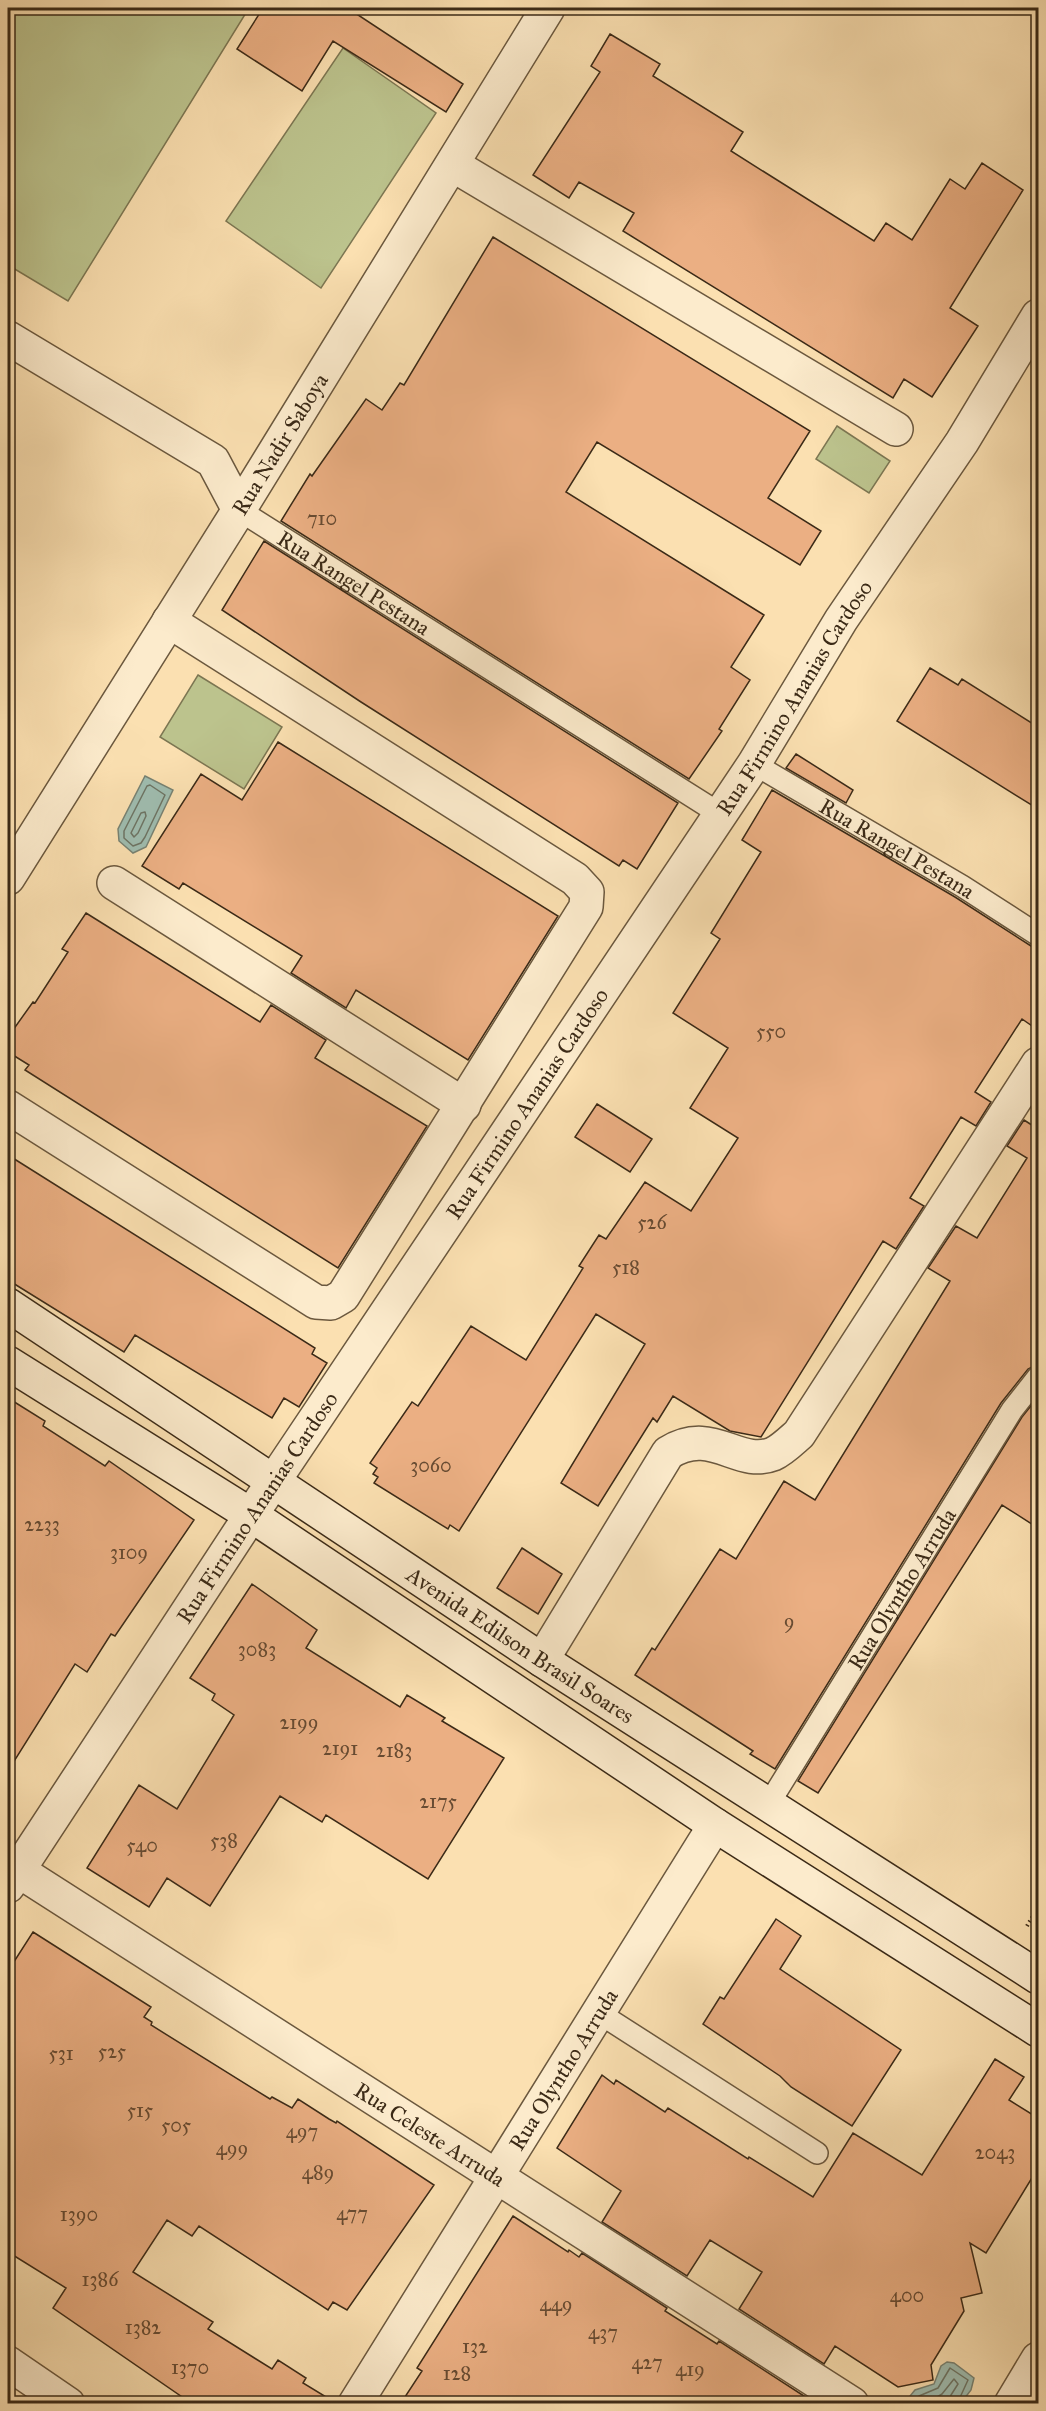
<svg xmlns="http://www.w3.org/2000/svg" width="1046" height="2411" viewBox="0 0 1046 2411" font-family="'IM FELL Great Primer',serif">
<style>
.green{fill:#bcc38d;stroke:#7c7652;stroke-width:1.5}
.water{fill:#9fbdb0;stroke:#778273;stroke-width:1.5}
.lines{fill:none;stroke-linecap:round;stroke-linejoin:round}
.shore{stroke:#6d7464;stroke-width:1.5}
.building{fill:#ebaf83;stroke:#3b2a17;stroke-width:1.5}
.service-casing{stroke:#6b583e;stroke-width:24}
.minor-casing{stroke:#6b583e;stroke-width:36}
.tertiary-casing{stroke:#6b583e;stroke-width:36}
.secondary-casing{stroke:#3b2a17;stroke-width:36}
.path{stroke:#3b2a17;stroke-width:4;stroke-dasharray:1.5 3;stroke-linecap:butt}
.service{stroke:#fcebcc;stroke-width:21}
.minor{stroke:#fcebcc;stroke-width:33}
.tertiary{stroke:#fcebcc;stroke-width:33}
.secondary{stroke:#fcebcc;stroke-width:33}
.labels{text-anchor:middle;stroke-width:5;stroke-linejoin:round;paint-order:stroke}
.number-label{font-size:20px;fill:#674b32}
.street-label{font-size:22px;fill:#3b2a17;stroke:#fcebcc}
</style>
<rect width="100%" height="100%" fill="#fbe0b1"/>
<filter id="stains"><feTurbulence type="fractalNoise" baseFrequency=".00333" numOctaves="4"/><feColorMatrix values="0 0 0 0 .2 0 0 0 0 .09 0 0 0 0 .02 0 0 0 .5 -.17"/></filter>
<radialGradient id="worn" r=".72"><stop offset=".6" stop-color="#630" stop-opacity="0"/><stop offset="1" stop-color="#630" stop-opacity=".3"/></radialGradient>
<!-- green -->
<path class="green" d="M 8,8 L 249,8 L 68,301 L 8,265 Z
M 343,48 L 436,113 L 321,288 L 226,221 Z
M 837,426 L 890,461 L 869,493 L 816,459 Z
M 198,675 L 282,727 L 244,789 L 160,737 Z"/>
<!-- water -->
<path class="water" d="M 145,776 L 173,790 L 146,847 L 133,853 L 119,841 L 118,829 Z
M 947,2362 L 954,2363 L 974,2378 L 971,2390 L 961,2403 L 913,2402 L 910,2396 L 915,2390 L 934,2384 L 941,2366 Z"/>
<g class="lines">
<!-- shore -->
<path class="shore" d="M 150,785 L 165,795 L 145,837 L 141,843 L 133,846 L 124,838 L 124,831 L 147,786 Z
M 141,813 L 145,812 L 146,816 L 138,833 L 134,837 L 131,833 Z
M 919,2404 L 919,2396 L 938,2388 L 950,2368 L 968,2380 L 957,2404
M 926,2404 L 942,2394 L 954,2379 L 958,2384 L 951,2395 L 949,2404"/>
</g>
<!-- building -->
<path class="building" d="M 263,8 L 354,8 L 352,11 L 463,84 L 446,112 L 333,41 L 302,91 L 237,49 Z
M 610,34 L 660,64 L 653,76 L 743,132 L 731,151 L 874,241 L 886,223 L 912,240 L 950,179 L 965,189 L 982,163 L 1023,190 L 950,308 L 978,326 L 932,397 L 904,379 L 893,398 L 623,231 L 634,213 L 579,182 L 569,198 L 533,175 L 600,72 L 591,66 Z
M 493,237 L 810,431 L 768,498 L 821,531 L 800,565 L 597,442 L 566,492 L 764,615 L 731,667 L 750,680 L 719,729 L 722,731 L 689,779 L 281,521 L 310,474 L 312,476 L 366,399 L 382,410 L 400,383 L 404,385 Z
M 264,541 L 678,803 L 637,869 L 623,860 L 619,866 L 361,702 L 222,610 Z
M 930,668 L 958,685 L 962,679 L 1038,727 L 1038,809 L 897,721 Z
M 278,742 L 558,916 L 468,1060 L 356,990 L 346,1008 L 291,973 L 302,956 L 183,883 L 179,889 L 142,866 L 201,774 L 242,800 Z
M 796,754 L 853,790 L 846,803 L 786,768 Z
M 772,790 L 955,897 L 1031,946 L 1038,948 L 1038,1030 L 1022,1019 L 975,1092 L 991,1102 L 976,1126 L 961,1117 L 910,1198 L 924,1206 L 896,1249 L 883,1241 L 761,1437 L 730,1431 L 673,1396 L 657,1422 L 653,1418 L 598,1506 L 561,1483 L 645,1344 L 596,1314 L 459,1531 L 450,1525 L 448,1529 L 374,1483 L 378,1477 L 373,1474 L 377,1468 L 370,1463 L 412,1402 L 418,1406 L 471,1326 L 526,1360 L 583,1268 L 579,1266 L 599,1235 L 606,1239 L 645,1182 L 691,1211 L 738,1138 L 690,1108 L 728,1048 L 673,1013 L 720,939 L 711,933 L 761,852 L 742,840 Z
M 86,913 L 260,1022 L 271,1005 L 326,1040 L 315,1058 L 427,1126 L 338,1268 L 25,1070 L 29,1065 L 8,1052 L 8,1037 L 33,1002 L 35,1003 L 68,952 L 62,949 Z
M 597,1104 L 652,1139 L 630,1172 L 575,1137 Z
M 1024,1120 L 1038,1129 L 1038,1364 L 1028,1369 L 1001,1403 L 775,1769 L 750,1754 L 753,1751 L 635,1675 L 652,1648 L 655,1650 L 720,1549 L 736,1559 L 784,1481 L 815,1500 L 950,1281 L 928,1268 L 956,1226 L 977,1238 L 1027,1158 L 1007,1146 Z
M 8,1155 L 315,1348 L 312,1354 L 327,1363 L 299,1407 L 284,1398 L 272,1418 L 135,1335 L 124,1352 L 8,1280 Z
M 1038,1397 L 1038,1528 L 1002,1505 L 818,1793 L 798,1781 L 1022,1417 Z
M 8,1398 L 45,1421 L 43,1426 L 105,1466 L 109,1461 L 194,1520 L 115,1636 L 111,1634 L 87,1672 L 75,1664 L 8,1771 Z
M 522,1548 L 562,1574 L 538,1614 L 497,1588 Z
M 252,1584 L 317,1630 L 306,1648 L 400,1707 L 407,1695 L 445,1718 L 442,1721 L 504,1758 L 428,1879 L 326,1815 L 322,1822 L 280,1796 L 210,1906 L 167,1878 L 149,1907 L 87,1868 L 139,1785 L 177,1809 L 234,1715 L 212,1700 L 215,1694 L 190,1678 Z
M 776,1919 L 801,1936 L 780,1969 L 901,2050 L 852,2126 L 791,2087 L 780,2076 L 703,2024 L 720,1997 L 724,1999 Z
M 33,1932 L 151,2007 L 144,2017 L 152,2022 L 151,2025 L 270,2099 L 272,2097 L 292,2108 L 298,2099 L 329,2119 L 336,2123 L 337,2121 L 434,2185 L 347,2310 L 333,2302 L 328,2310 L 199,2226 L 192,2236 L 167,2220 L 133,2272 L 213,2322 L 208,2329 L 272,2369 L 278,2360 L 306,2378 L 303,2383 L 336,2403 L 191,2403 L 53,2308 L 66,2288 L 8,2252 L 8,1971 Z
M 995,2059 L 1024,2077 L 1009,2100 L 1038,2118 L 1038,2168 L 986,2253 L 970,2243 L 982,2293 L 961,2298 L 964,2311 L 931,2365 L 933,2380 L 898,2387 L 835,2346 L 824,2364 L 739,2309 L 762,2272 L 710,2240 L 687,2276 L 602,2222 L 621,2191 L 557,2148 L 602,2075 L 614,2084 L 616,2080 L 665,2112 L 668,2108 L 748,2159 L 749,2157 L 813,2197 L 853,2133 L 922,2175 Z
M 513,2216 L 568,2252 L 569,2250 L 579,2257 L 582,2253 L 667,2308 L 665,2311 L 717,2344 L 719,2341 L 804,2396 L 799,2403 L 401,2403 L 422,2371 L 417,2368 Z"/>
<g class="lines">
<defs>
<g id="service">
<path id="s1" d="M 239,510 L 720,814"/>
<path id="s2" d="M 754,764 L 962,886 L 1038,935"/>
<path id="s3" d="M 768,1805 L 1012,1410 L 1038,1377"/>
<path d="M 599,2013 L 817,2153"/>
</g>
<g id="minor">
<path d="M 453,165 L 896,429"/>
<path d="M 8,338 L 213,461 L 239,510"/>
<path id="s4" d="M 8,878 L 239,510 L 548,8"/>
<path d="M 114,883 L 464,1105"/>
<path d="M 8,1107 L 316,1302 L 331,1303 L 343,1296 L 586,907 L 587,892 L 575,879 L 169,621"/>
<path d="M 542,1660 L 668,1453 C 712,1425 738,1468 773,1454 C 782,1450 791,1441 799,1434 L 1038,1064"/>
<path id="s5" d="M 8,1864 L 852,2404"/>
<path id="s6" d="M 8,1886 L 251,1515 L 754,764 L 841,620 L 962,442 L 1038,316"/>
<path d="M 8,2363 L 68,2404"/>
<path id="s7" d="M 355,2404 L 715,1825"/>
</g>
<path id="tertiary" d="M 1011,2404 L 1038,2359"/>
<g id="secondary">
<path id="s8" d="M 8,1305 L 542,1660 L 1038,1977"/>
<path d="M 8,1363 L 251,1515 L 715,1825 L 1038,2030"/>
</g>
</defs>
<!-- service casing -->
<use href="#service" class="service-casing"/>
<!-- minor casing -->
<use href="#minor" class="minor-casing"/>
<!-- tertiary casing -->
<use href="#tertiary" class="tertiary-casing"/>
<!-- secondary casing -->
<use href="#secondary" class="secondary-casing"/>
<!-- path -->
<path class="path" d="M 1027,1926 L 1038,1908"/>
<!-- service -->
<use href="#service" class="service"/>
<!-- minor -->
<use href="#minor" class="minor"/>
<!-- tertiary -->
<use href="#tertiary" class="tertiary"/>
<!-- secondary -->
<use href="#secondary" class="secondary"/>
</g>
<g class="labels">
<!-- number labels -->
<g class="number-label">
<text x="322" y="525">710</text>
<text x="771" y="1038">550</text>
<text x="652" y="1229">526</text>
<text x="626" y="1274">518</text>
<text x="431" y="1472">3060</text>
<text x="42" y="1531">2233</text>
<text x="129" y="1559">3109</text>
<text x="789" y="1628">9</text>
<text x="257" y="1656">3083</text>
<text x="299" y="1729">2199</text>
<text x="340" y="1755">2191</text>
<text x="394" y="1757">2183</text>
<text x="438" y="1808">2175</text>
<text x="224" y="1847">538</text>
<text x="142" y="1852">540</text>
<text x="112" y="2058">525</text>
<text x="61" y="2060">531</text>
<text x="140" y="2117">515</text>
<text x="176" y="2132">505</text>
<text x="302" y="2138">497</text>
<text x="232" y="2155">499</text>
<text x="995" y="2159">2043</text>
<text x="318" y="2179">489</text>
<text x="352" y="2220">477</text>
<text x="79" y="2221">1390</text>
<text x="100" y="2286">1386</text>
<text x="907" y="2302">400</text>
<text x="556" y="2311">449</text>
<text x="143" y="2334">1382</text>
<text x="603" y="2339">437</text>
<text x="475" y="2353">132</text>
<text x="647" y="2369">427</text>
<text x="190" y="2374">1370</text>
<text x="690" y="2376">419</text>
<text x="457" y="2380">128</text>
</g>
<!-- street labels -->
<g class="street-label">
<text dy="8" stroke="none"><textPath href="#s4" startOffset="512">Rua Nadir Saboya</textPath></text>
<text dy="8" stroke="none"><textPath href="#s1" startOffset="136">Rua Rangel Pestana</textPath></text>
<text dy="8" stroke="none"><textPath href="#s6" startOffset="1425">Rua Firmino Ananias Cardoso</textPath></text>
<text dy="8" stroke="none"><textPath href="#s2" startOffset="166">Rua Rangel Pestana</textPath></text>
<text dy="8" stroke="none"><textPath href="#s6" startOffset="939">Rua Firmino Ananias Cardoso</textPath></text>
<text dy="8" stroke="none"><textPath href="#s6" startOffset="453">Rua Firmino Ananias Cardoso</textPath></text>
<text dy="8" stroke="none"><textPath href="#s3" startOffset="254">Rua Olyntho Arruda</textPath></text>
<text dy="8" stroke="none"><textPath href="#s8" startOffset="615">Avenida Edilson Brasil Soares</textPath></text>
<text dy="8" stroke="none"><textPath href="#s7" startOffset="394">Rua Olyntho Arruda</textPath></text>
<text dy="8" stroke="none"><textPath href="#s5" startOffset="501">Rua Celeste Arruda</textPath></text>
</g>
</g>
<!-- margin -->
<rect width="1046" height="2411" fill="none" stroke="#fbe0b1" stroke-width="30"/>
<rect x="9" y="9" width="1028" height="2393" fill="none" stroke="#3b2a17" stroke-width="3"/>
<rect x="15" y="15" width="1016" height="2381" fill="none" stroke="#3b2a17" stroke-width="1.5"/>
<rect width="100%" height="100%" filter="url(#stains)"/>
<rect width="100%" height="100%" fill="url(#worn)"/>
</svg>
